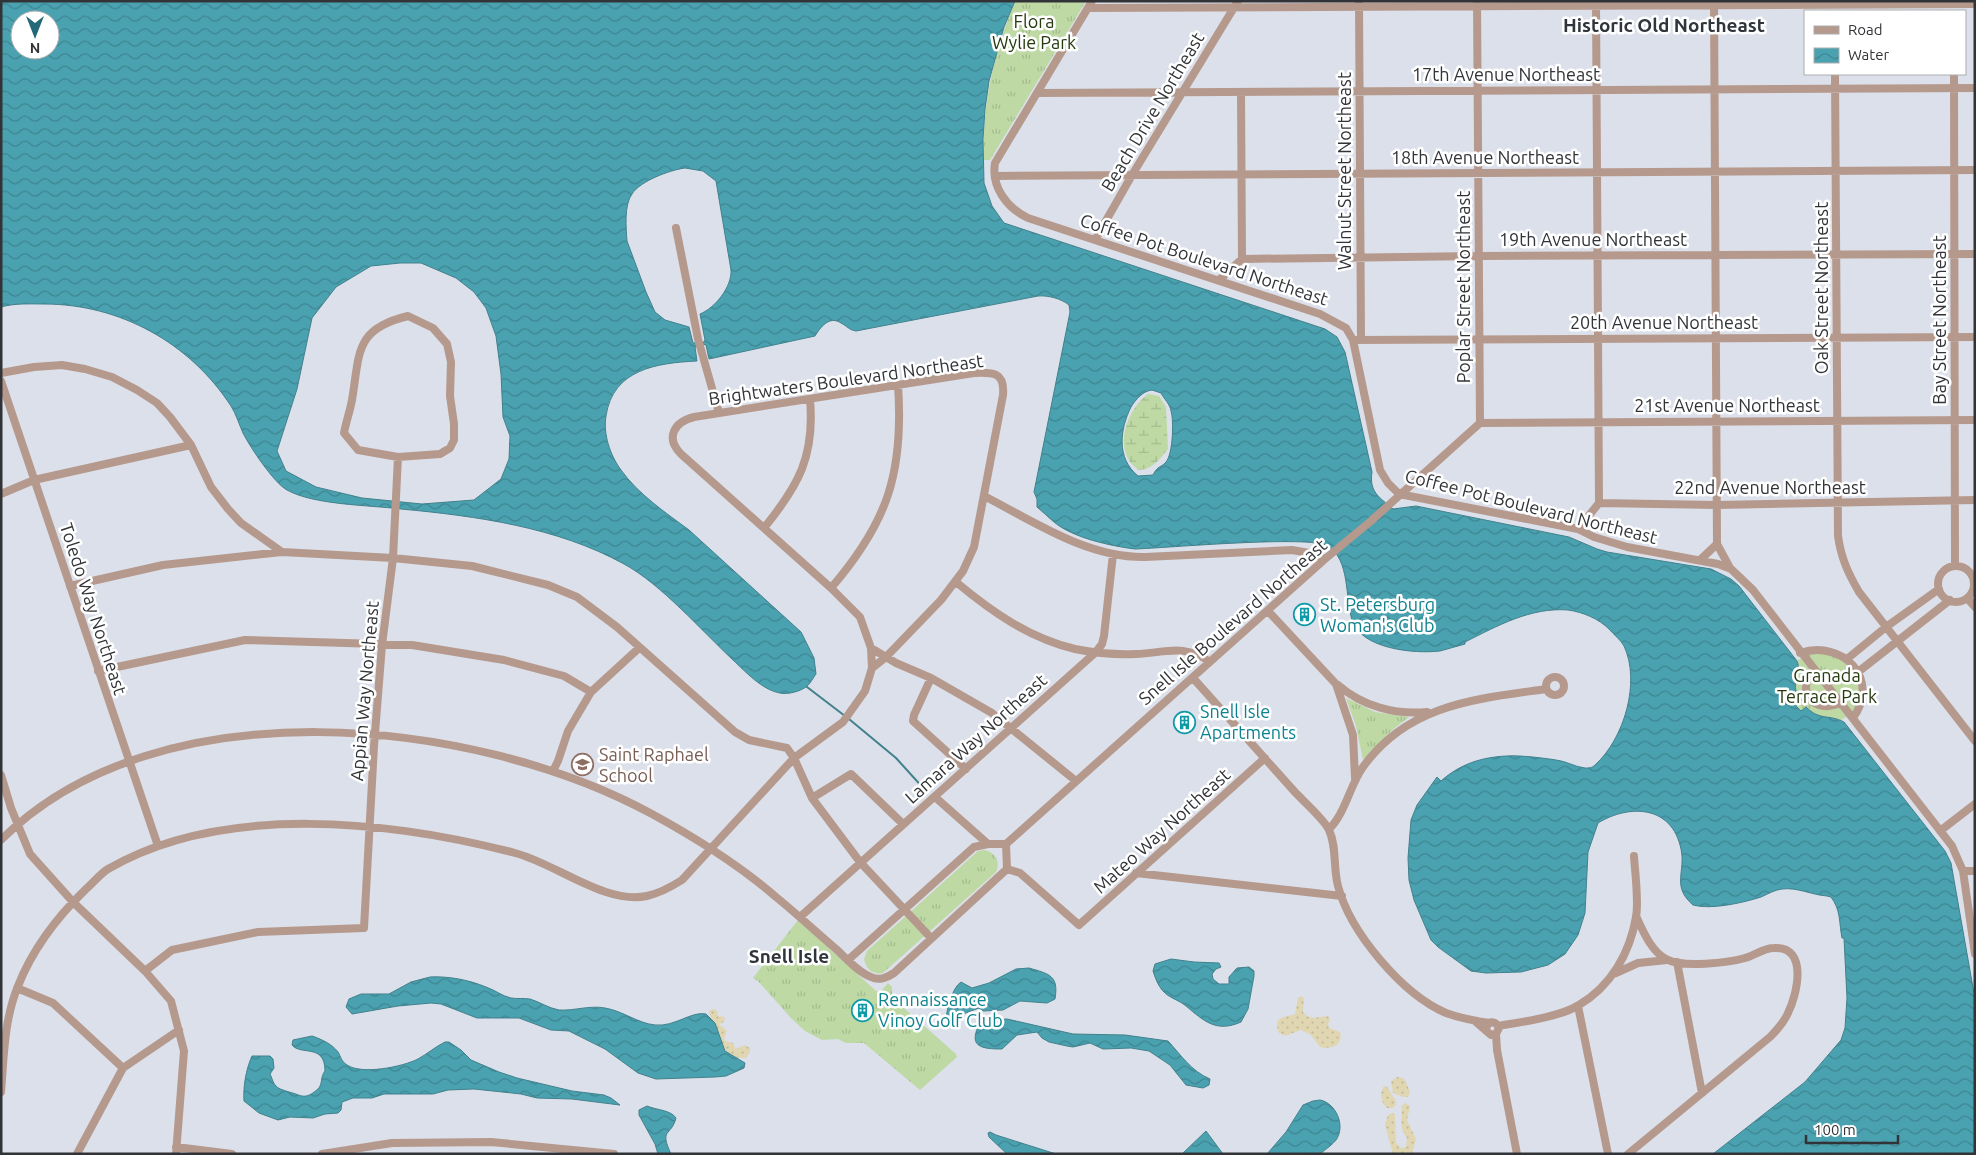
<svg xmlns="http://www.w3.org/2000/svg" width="1976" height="1155" viewBox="0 0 1976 1155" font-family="Ubuntu,sans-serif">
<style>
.grass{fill:url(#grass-tufts)}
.wetland{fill:url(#wetland-marsh)}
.sand{fill:url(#sand-dots)}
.water{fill:url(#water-waves);stroke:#42818c;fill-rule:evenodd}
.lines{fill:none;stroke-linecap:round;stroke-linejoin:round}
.stream{stroke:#42818c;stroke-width:2}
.minor{stroke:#b6998d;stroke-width:8}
.labels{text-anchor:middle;stroke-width:5;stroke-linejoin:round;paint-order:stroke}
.park-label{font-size:18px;fill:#263a0f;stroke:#fff}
.street-label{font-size:18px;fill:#313337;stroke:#fff}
.culture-label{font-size:18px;fill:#0d838f;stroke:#fff;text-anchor:start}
.education-label{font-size:18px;fill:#785e54;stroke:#fff;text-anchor:start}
.neighbourhood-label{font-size:19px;font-weight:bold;fill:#30353c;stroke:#fff}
</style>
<defs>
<pattern id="grass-tufts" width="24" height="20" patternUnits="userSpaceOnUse" patternTransform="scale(1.25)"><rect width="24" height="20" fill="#bed9a4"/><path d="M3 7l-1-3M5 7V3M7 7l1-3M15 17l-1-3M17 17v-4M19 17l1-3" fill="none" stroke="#a4bb8e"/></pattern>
<pattern id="wetland-marsh" width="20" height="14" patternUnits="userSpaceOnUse" patternTransform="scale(1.25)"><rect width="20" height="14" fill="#bed9a4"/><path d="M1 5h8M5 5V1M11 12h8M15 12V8" fill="none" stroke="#a4bb8e"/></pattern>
<pattern id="sand-dots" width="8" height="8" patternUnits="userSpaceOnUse" patternTransform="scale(1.25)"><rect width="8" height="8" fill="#e0d7b2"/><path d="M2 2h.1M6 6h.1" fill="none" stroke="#c1b99a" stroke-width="1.8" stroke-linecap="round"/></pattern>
<pattern id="water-waves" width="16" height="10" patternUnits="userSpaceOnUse" patternTransform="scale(1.25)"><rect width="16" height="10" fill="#4aa2b1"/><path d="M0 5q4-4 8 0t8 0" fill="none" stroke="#3e8591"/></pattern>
</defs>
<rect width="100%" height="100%" fill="#dbe0ea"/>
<!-- grass -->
<path class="grass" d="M 1015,1 L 1086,1 L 990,160 L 984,160 C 982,104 994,53 1015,1 Z
M 1807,653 C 1814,653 1824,652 1830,654 C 1852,661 1871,694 1851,714 C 1849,716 1844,718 1841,720 L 1821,717 L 1811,711 L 1801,711 L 1796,705 C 1798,695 1794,688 1795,677 C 1796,671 1799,667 1797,661 Z
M 1346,698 L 1375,712 L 1409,717 L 1391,731 L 1363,760 L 1356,726 Z
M 984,850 C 995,852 1001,861 996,872 L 883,973 C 873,975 866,969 864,959 L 867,951 L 978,851 Z
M 798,920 L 876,991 L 881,991 L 888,983 L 892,987 L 892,994 L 897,1002 L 956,1054 L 957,1057 L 920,1090 L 864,1043 L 846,1043 L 838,1039 L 822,1040 L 805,1031 L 791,1018 L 758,981 L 753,978 Z"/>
<!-- wetland -->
<path class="wetland" d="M 1148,394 L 1159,396 L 1166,407 L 1168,449 C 1160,459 1152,470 1138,470 C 1136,467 1132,465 1130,462 C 1115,440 1130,407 1148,394 Z"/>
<!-- sand -->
<path class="sand" d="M 1301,996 L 1304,998 L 1303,1012 L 1307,1016 L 1313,1018 L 1328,1016 L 1330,1019 L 1328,1024 L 1329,1028 L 1340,1032 C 1344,1045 1331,1050 1320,1047 L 1311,1035 L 1301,1030 L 1285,1036 L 1279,1033 C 1272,1015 1285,1018 1295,1014 L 1298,998 Z
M 714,1009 L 717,1011 L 718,1016 L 725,1017 L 724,1022 L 719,1024 L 727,1031 L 724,1038 L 725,1041 L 733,1043 L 736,1049 L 745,1045 L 750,1048 L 750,1052 L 746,1058 C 718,1060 722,1031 709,1015 L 710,1010 Z
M 1397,1077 L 1403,1078 L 1406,1082 L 1410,1092 L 1408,1097 L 1403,1097 L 1393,1093 L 1391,1081 Z
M 1384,1086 L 1387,1087 L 1396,1101 L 1396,1105 L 1393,1108 L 1387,1108 C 1381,1103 1379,1093 1384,1086 Z
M 1405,1103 L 1410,1106 L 1407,1120 L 1416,1139 L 1412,1154 L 1393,1154 L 1385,1125 L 1388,1115 L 1392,1113 L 1395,1114 L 1396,1142 L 1401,1148 L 1406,1147 L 1407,1138 C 1397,1125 1404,1119 1401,1106 Z"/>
<!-- water -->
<path class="water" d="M 1,1 L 1015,1 L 1004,27 L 989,81 L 985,109 L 983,139 L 984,183 L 992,206 L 1004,223 L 1325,329 L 1337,337 L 1345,352 L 1372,472 C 1369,492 1379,497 1393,509 L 1416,506 L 1569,537 L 1597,549 L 1607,552 L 1711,569 L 1731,579 L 1739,586 L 1797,661 C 1803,674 1787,686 1802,700 L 1796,706 L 1801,711 L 1806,707 C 1820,721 1829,714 1844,722 L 1945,851 L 1951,863 L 1975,999 L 1975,1154 L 1713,1154 L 1805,1082 L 1841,1040 L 1845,1028 L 1847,998 L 1844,938 L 1842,938 C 1839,923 1841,910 1831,897 L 1827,896 C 1812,895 1797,887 1782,889 C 1774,890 1768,894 1761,897 C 1742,903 1711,910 1693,905 C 1671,886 1686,872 1681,849 C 1672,805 1629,804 1598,823 L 1588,852 L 1585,913 L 1578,935 L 1565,954 L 1548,965 L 1521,972 L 1486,973 L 1471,971 L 1438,947 L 1431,940 L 1414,900 L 1409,880 L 1408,858 L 1411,820 L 1417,805 L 1437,777 L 1441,781 C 1460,764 1482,757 1507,756 C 1518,755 1544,758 1556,760 C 1566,761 1575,767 1585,768 C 1589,768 1592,768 1595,765 C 1624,739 1641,682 1624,646 C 1621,640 1614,635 1609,629 C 1599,619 1583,612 1568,610 C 1531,607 1497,626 1465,642 L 1465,644 C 1457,646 1448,649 1440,651 C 1414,654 1361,649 1352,620 C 1345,597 1350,560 1328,546 C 1310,535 1166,548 1135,549 C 1111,546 1073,538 1054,522 C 1048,517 1043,512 1037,507 L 1037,499 L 1034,492 L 1070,312 L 1069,305 C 1062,299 1048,295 1038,296 L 856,331 C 849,330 847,326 841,323 C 829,315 820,328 815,336 L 709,359 L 706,345 L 703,344 L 695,347 L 697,361 C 657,363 613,369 606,416 C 603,434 610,455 621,470 C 638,494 666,513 689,530 L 801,632 L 814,658 L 816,674 C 813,678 810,684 807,686 C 802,691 787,695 780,693 C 762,690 746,672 733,660 C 702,631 661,584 624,564 C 557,527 476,516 401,509 C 368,505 314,505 287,490 C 274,483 250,447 243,433 C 239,424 236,414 231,406 C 190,343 120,304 44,304 C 30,304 15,303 1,307 ZM 20,20 L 50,20 L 50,50 L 20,50 ZM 685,168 L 703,171 L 716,181 L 731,270 C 732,287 715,308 700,314 L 705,340 L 704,342 L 693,343 L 689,327 L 665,320 L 655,312 L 646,292 L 627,241 C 626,228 624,205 632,194 C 640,181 670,170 685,168 ZM 400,263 L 421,263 L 456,278 L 474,292 L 486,308 L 496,336 L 501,374 L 503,417 L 510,436 L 509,459 L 501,479 L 474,500 L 422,504 L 362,498 L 316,487 L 286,471 L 277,451 L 297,389 L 312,318 L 336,287 L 371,266 ZM 1152,390 L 1161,393 C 1164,399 1170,404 1171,411 C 1174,420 1173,454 1166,462 C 1161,468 1158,465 1153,475 L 1138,476 C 1116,458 1120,429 1131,407 C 1136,399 1143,391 1152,390 Z
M 1171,959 L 1194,962 L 1219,963 L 1221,967 L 1216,969 L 1212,974 L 1213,979 L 1219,984 L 1229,984 L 1229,977 L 1237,968 L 1249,967 L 1254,971 L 1254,976 L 1248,1009 L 1241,1022 C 1216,1033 1204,1021 1186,1006 C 1179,1000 1169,998 1163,991 C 1158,986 1155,977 1153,971 L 1155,964 Z
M 1029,968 C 1049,974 1059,975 1055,999 L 1047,1003 L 1020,1001 L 1003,1010 L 983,1011 L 979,1008 L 955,1017 L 949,1021 L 946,1019 C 947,1009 952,988 961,982 L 972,988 L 989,983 L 1016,969 Z
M 430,977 C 449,976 469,980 486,987 C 495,990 502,996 511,998 C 517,999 524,998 530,999 C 540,1002 548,1008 559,1010 C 574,1011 590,1005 605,1008 C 623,1011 637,1023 655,1025 C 675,1027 691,1011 706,1014 L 715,1023 L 725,1051 L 745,1063 L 744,1068 L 726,1076 L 715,1077 L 656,1079 L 638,1073 L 605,1049 L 569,1031 L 551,1030 L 519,1018 L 477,1018 L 441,1004 L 431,1003 L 398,1006 L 352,1014 L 346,1007 L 349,999 L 361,994 L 389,994 L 411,982 Z
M 1007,1019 L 1073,1034 L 1125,1035 L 1168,1041 C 1181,1055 1191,1071 1210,1079 L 1209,1085 L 1203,1088 L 1186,1085 L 1170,1065 L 1149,1051 L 1131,1048 L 1103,1049 L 1090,1043 L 1073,1047 L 1067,1046 L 1049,1042 L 1042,1038 L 1037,1032 L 1017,1035 L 1002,1049 C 982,1049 968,1047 979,1025 L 992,1020 Z
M 312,1036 C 321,1039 332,1044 338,1052 C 341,1057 341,1061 347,1065 C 362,1075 402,1067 418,1059 C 427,1054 435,1047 445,1042 L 449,1042 L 461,1050 L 471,1060 L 499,1072 L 517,1078 L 572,1091 L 604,1095 L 611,1098 L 620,1105 L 572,1099 L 537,1098 L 521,1094 L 474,1089 L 448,1090 L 433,1094 L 384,1094 L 372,1098 L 353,1098 L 342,1102 L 341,1110 L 338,1113 L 325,1114 L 313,1118 L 290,1117 L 278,1120 L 259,1113 L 244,1101 C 243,1087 246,1069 252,1056 L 270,1056 L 273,1059 L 274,1068 L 270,1074 C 272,1077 272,1081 275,1085 C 278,1089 283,1090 289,1092 C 302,1095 304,1101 318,1089 C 323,1084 320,1077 325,1071 C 325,1043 301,1056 292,1045 L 293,1040 Z
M 1320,1100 C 1336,1103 1346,1126 1336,1140 C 1333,1144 1325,1150 1321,1153 C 1315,1155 1276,1154 1267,1154 L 1286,1132 L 1303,1105 L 1313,1101 Z
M 647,1106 C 656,1110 671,1110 676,1118 C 671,1137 659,1128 671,1154 L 658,1154 L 655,1144 L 639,1115 L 639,1110 Z
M 1206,1131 L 1223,1154 L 1182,1154 Z
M 990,1132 L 996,1135 L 1056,1154 L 1007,1154 L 989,1137 L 988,1133 Z"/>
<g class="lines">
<!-- stream -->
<path class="stream" d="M 807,687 L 845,716
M 849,719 L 896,758 L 925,790"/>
<!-- minor -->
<path class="minor" d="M 1092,1 L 995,163 C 991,187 1007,208 1028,218 L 1320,314 L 1346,328 L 1353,340 L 1380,470 L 1388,483 L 1399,494 L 1578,529 L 1594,537 L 1627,547 L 1718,564 L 1731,569 L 1753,590 L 1952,846 L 1963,871 L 1975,954
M 1359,1 L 1361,340
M 1596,1 L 1599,503
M 1714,1 L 1717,544 L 1730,568
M 1477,2 L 1480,423
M 1088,8 L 1975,4
M 1835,74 L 1838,536 C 1841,558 1848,573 1859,592 L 1975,741
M 1954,74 L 1955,566
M 1241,92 L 1242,259
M 1038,93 L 1975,88
M 995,176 L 1975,170
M 676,228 L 698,339 L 719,413
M 1095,240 L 1132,175 L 1238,1
M 1219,280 L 1242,259 L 1479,256 L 1975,254
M 408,316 L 433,328 L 447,344 L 451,362 L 450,396 L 454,424 L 454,440 L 450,448 L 440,454 L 398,457 L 358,450 L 344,433 C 346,422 350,411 352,400 C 360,353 354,329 408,316 Z
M 1353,340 L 1975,337
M 1,373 L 34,367 L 62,365 L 85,369 L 112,377 L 137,390 L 157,403 L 170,417 L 191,445 L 211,487 L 228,509 L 241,523 L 282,552 L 393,558 L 472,566 L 548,585 L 577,597 L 617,627 L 735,732 L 749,740 L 787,748 L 794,758 L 843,722 L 865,691 L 872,668 L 886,657 L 941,600 L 963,571 L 974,547 L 1003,395 C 1005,372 993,372 974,373 L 694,417 C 674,422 665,438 681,454 L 831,588 L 860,617 L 871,648 L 896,663 L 931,678 L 992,713 L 1076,781
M 1,381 L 158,846
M 1480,423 L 1975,420
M 1,494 L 34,480 L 191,445
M 984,496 C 1033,521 1087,558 1145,557 L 1292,550 L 1315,554 L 1325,559
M 764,528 C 799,485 815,456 810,399
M 1578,529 L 1599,503 L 1717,505 L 1975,500
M 1700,560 L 1717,544
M1938 584a18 18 0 1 1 36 0a18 18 0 1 1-36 0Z
M 956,582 C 992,612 1029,638 1075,649 C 1095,653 1116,655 1136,654 C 1165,653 1184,643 1210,662
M 70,586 L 163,565 L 282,552
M 831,588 C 888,522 904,472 898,385
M 1967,598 L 1975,607
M 1268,611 L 1336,684 L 1353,735 L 1355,778
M 871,648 L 872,668
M 1800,653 C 1843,639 1881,679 1853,718
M 1847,659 L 1886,627 L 1939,589
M 1814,670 C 1794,691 1815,715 1840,703
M 98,671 L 245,640 L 412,645 L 504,660 L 564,676 L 591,692
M 1858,672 L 1950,600
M1546 686a9 9 0 1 1 18 0a9 9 0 1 1-18 0Z
M 931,678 L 914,715 L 913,721 L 966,769
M 1193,678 C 1227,716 1260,753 1294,791 C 1302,800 1325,820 1329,830 C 1337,847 1333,868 1338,886 C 1350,932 1402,994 1446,1013 C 1460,1018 1475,1021 1490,1023
M 1338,685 C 1362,706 1395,715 1427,712
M 553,771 L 558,761 L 568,731 L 591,692 L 639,648
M 1,775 L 11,808 L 30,854 L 73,902 L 145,971 L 171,1001 L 184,1051 L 176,1154
M 935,797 L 988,844
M 812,798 L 851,774 L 903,824
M 1329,829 C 1345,814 1350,785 1363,767 C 1408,704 1476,699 1546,689
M 1940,831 L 1975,804
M 1,840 C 157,684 474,717 652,814 C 696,838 738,864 776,897 C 797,914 816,932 836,949 C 847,959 858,972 871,977 C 879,981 886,978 894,973 L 1007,869 L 1006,844
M 1007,869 L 1020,873 L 1079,925 L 1265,758
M 1963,871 L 1975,871
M 1136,873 L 1342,896
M 800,917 L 1096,652 L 1102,644 L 1104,636 L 1113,554
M 848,960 L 974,847 L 988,844 L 1006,844 L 1325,559 L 1371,521 L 1480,423
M 1677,962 L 1702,1093
M 145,971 L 172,950 L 258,932 L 364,928 L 374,746 L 382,645 L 393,558 L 398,457
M 1616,973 L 1638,963 L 1667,960
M 17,988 L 53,1003 L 123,1068
M 1578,1006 L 1608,1154
M 1476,1022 L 1491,1035 L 1496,1034 L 1499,1028 C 1497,1023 1493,1021 1488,1023 L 1486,1029
M 1498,1026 C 1521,1022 1560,1017 1579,1005 C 1611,986 1630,953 1636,917 C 1639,901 1635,873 1634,856
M 1496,1034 L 1497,1050 L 1517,1154
M 1,1092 C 4,1056 4,1020 18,986 C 33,948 56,918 86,889 C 93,883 100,874 108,869 C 223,802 392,821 515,853 C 555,863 605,905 647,896 C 660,893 671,887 682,880 L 794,758 L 812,798 L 860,862 L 931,938
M 176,1147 L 232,1154
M 77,1154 L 123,1068 L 179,1030
M 322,1154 L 392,1143 L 491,1142 L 614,1154
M 1628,1154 L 1770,1037 C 1777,1030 1784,1022 1788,1013 C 1797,995 1809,946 1774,948 C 1764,948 1755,955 1745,958 C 1728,963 1682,968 1666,959 C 1651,951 1643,931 1636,916"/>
</g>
<!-- icons -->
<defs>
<symbol id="building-ring" viewBox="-11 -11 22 22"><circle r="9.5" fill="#fff" stroke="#0f9aa8" stroke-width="1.5"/><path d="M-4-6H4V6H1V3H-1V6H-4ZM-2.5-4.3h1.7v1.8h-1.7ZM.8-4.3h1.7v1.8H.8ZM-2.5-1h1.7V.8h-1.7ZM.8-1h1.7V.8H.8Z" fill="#0f9aa8"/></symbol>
<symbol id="school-ring" viewBox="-11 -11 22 22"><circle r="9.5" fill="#fff" stroke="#8d6e63" stroke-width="1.5"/><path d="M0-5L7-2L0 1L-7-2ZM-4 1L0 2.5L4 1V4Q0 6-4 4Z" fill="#8d6e63"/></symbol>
</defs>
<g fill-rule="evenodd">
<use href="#building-ring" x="1292" y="602" width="25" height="25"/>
<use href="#building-ring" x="1172" y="710" width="25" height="25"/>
<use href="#school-ring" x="570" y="752" width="25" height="25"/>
<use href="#building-ring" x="850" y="998" width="25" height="25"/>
</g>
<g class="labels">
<!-- park labels -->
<g class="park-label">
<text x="1034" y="28">Flora<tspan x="1034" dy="21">Wylie Park</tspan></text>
<text x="1827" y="682">Granada<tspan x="1827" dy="21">Terrace Park</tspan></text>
</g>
<!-- street labels -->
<g class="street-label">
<text x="1506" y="81">17th Avenue Northeast</text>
<text transform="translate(1153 112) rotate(-59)" y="6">Beach Drive Northeast</text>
<text x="1485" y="164">18th Avenue Northeast</text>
<text transform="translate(1345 171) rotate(-90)" y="6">Walnut Street Northeast</text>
<text x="1593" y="246">19th Avenue Northeast</text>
<text transform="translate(1204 260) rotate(18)" y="6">Coffee Pot Boulevard Northeast</text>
<text transform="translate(1464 287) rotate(-90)" y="6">Poplar Street Northeast</text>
<text transform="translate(1822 288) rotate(-90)" y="6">Oak Street Northeast</text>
<text transform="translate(1940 320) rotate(-90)" y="6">Bay Street Northeast</text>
<text x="1664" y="329">20th Avenue Northeast</text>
<text transform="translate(846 380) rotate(-8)" y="6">Brightwaters Boulevard Northeast</text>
<text x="1727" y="412">21st Avenue Northeast</text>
<text x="1770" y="494">22nd Avenue Northeast</text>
<text transform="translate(1531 507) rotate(14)" y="6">Coffee Pot Boulevard Northeast</text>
<text transform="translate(93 609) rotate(72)" y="6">Toledo Way Northeast</text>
<text transform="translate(1233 622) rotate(-41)" y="6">Snell Isle Boulevard Northeast</text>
<text transform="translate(365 691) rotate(-85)" y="6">Appian Way Northeast</text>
<text transform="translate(976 739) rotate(-42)" y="6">Lamara Way Northeast</text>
<text transform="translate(1162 831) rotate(-42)" y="6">Mateo Way Northeast</text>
</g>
<!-- culture labels -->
<g class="culture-label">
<text x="1320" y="611">St. Petersburg<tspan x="1320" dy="21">Woman's Club</tspan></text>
<text x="1200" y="718">Snell Isle<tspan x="1200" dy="21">Apartments</tspan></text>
<text x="878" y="1006">Rennaissance<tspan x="878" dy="21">Vinoy Golf Club</tspan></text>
</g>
<!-- education labels -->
<g class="education-label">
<text x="599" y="761">Saint Raphael<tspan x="599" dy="21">School</tspan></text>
</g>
<!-- neighbourhood labels -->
<g class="neighbourhood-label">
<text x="1664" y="32">Historic Old Northeast</text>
<text x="789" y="963">Snell Isle</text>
</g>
</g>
<!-- border -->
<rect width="1976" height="1155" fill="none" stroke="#313337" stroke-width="5"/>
<!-- legend -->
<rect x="1804" y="10" width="162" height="65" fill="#ffffff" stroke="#adadaf"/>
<rect x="1814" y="26" width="25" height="8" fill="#b6998d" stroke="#adadaf"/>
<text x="1848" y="35" font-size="15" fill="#313337">Road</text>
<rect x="1814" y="48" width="25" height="15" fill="url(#water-waves)" stroke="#adadaf"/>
<text x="1848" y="60" font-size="15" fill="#313337">Water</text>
<!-- north arrow -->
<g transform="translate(35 35) rotate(180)"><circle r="24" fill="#ffffff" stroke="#adadaf"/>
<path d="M0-4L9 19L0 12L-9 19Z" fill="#236979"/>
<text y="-8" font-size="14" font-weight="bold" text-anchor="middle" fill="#313337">N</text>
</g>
<!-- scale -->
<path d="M1806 1135v8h92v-8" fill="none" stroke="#313337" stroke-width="2.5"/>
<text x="1814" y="1135" font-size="15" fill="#313337" stroke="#ffffff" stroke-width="4" paint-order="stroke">100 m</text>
</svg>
